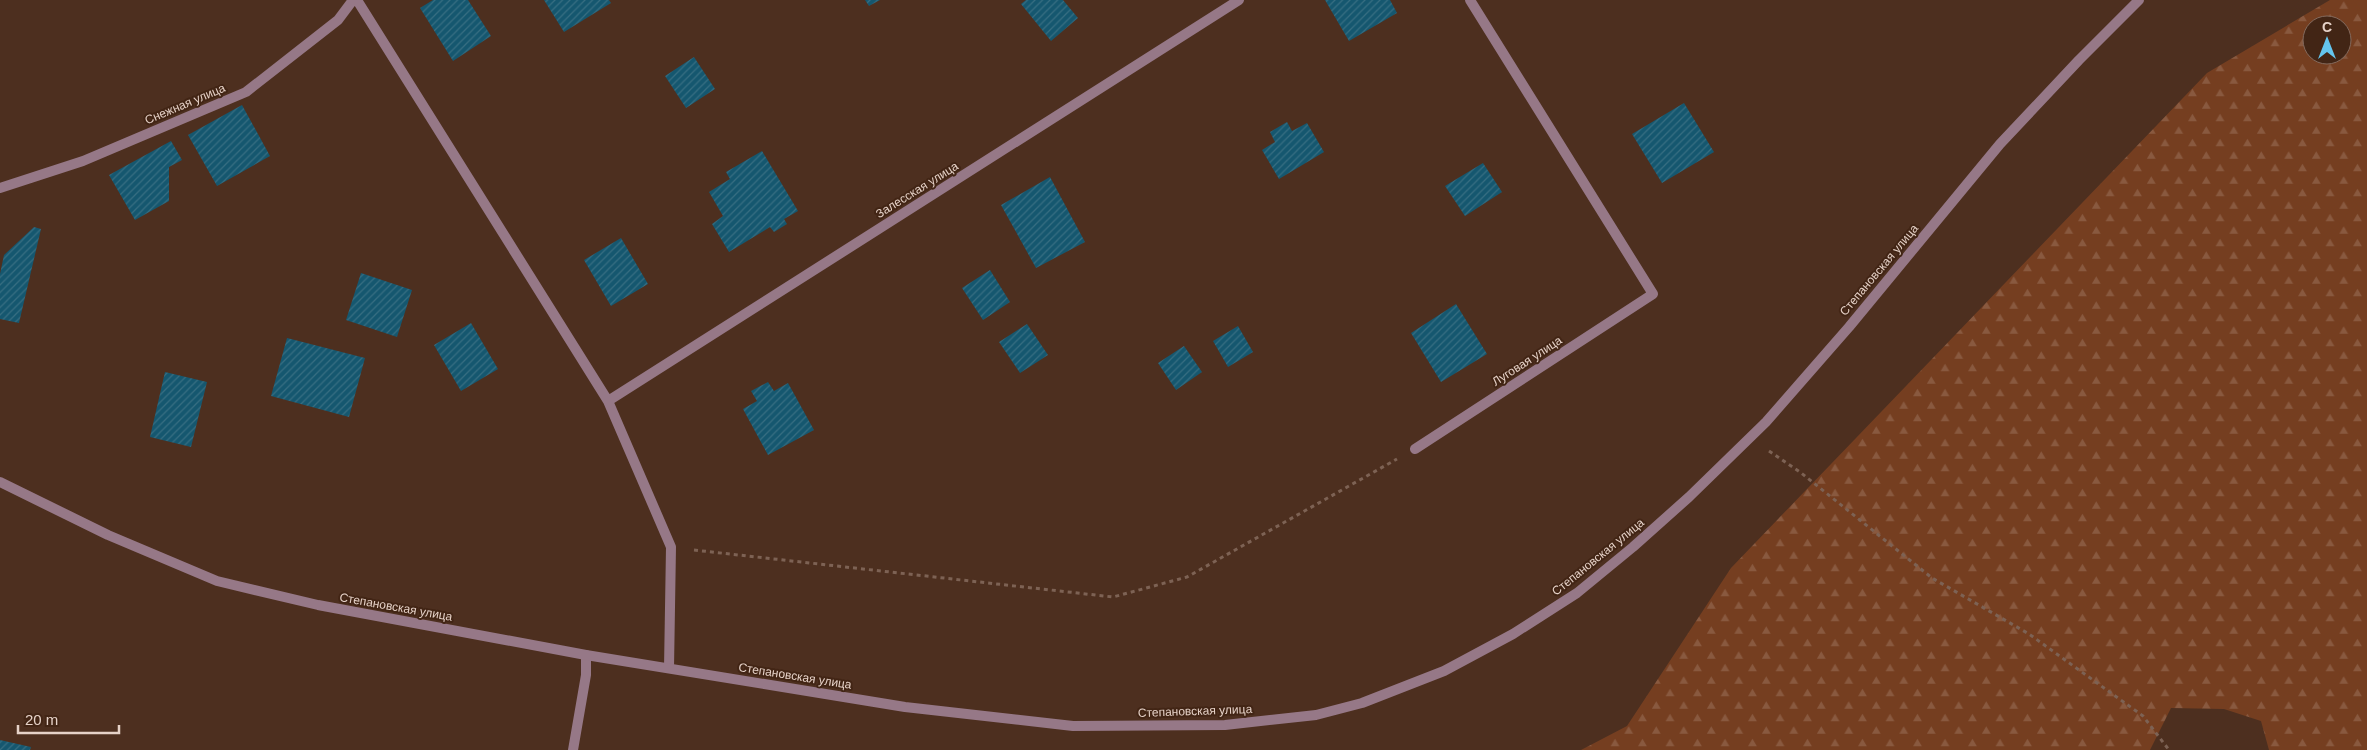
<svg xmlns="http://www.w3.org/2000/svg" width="2367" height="750" viewBox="0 0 2367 750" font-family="Helvetica,sans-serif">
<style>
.forest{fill:url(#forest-firs);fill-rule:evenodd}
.building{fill:url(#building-hatch)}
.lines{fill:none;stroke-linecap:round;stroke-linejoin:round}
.path{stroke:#7d6254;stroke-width:3;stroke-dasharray:4 4;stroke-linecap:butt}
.minor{stroke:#967887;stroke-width:10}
.tertiary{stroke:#967887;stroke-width:10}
.labels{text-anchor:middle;stroke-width:4;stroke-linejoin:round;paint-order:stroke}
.street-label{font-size:12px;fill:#e6d2c8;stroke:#422515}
</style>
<defs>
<pattern id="forest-firs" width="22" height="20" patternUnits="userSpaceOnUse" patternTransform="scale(1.25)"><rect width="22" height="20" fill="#753e20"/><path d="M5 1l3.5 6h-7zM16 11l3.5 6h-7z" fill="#89593f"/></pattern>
<pattern id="building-hatch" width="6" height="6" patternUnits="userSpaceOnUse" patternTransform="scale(1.25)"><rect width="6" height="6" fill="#15576f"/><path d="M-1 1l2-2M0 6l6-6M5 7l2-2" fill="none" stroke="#376e82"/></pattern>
</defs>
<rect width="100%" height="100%" fill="#4d2f1f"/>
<!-- forest -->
<path class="forest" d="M 2330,0 L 2367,0 L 2367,750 L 2269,750 L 2261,721 L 2224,709 L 2171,708 L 2150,750 L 1581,750 L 1627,726 L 1731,568 L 2207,73 ZM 2312,25 L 2342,25 L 2342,55 L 2312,55 Z"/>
<!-- building -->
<path class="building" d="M 433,0 L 468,0 L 491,36 L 453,61 L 420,8 Z
M 544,0 L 609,0 L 611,3 L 564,32 Z
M 865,0 L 880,0 L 869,6 Z
M 1026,0 L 1063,0 L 1078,18 L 1051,41 L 1021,4 Z
M 1325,0 L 1390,0 L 1397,13 L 1349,41 Z
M 694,57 L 715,89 L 686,108 L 665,76 Z
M 1684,103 L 1714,152 L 1662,183 L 1632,134 Z
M 242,105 L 270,156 L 217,186 L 188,135 Z
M 1287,122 L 1292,131 L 1307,123 L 1324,152 L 1279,179 L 1262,150 L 1275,142 L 1270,132 Z
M 171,141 L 182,160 L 169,167 L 169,201 L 135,220 L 109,175 Z
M 762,151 L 798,211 L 784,219 L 787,224 L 774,232 L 770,227 L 729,252 L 712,224 L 723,216 L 709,192 L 730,179 L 726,172 Z
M 1483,163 L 1502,192 L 1465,216 L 1445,186 Z
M 1050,177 L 1085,242 L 1036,268 L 1001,205 Z
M 34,227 L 41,229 L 19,323 L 0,319 L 0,274 L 4,255 Z
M 621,238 L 648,284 L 611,306 L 584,260 Z
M 990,270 L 1010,302 L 983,320 L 962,288 Z
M 361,273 L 412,290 L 397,337 L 346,320 Z
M 1456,304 L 1487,354 L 1441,382 L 1411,333 Z
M 471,323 L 498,369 L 461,391 L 434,345 Z
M 1027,324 L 1048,355 L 1020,373 L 999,342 Z
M 1238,326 L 1253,352 L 1228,367 L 1213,341 Z
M 287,338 L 365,358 L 349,417 L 271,396 Z
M 1184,346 L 1202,372 L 1176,390 L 1158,363 Z
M 165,372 L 207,382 L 191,447 L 150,437 Z
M 768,382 L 774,391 L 788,383 L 814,430 L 768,455 L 743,409 L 757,401 L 751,391 Z
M 0,740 L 31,747 L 30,750 L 0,750 Z"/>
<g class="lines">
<!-- path -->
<path class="path" d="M 1769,451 L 1800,472 L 1932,578 L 2029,634 L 2143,716 L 2169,750
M 694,550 L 1113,597 L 1187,577 L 1397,459"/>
<!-- minor -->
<path class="minor" d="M 357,0 L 608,401 L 671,547 L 669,668
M 0,188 L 83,161 L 246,92 L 338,20 L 353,0
M 608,401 L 1239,0
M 1415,449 L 1653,294 L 1470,0
M 573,750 L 586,675 L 586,655"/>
<!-- tertiary -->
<path class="tertiary" d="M 0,482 L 108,535 L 217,581 L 318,605 L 586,655 L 905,707 L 1073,726 L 1225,725 L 1316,715 L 1362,703 L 1444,671 L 1513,634 L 1577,593 L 1633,547 L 1689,497 L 1766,422 L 1849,327 L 2000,144 L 2079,60 L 2139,0"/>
</g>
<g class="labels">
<!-- street labels -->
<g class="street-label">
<text transform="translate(185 104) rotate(-23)" y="4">Снежная улица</text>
<text transform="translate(917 190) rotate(-32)" y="4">Залесская улица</text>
<text transform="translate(1879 270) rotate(-50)" y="4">Степановская улица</text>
<text transform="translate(1527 361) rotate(-33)" y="4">Луговая улица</text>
<text transform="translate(1598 557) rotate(-39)" y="4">Степановская улица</text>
<text transform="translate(396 607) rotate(10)" y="4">Степановская улица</text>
<text transform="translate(795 676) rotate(9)" y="4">Степановская улица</text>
<text transform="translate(1195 711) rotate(-2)" y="4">Степановская улица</text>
</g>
</g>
<!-- north arrow -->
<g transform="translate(2327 40)"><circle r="24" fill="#422515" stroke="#846a5d"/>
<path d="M0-4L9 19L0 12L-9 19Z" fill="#64c5ee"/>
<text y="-8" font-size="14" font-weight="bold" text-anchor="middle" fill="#e6d2c8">С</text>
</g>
<!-- scale -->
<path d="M18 725v8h101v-8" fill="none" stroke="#e6d2c8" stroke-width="2.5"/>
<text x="25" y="725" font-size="15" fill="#e6d2c8" stroke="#422515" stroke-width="4" paint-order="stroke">20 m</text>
</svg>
